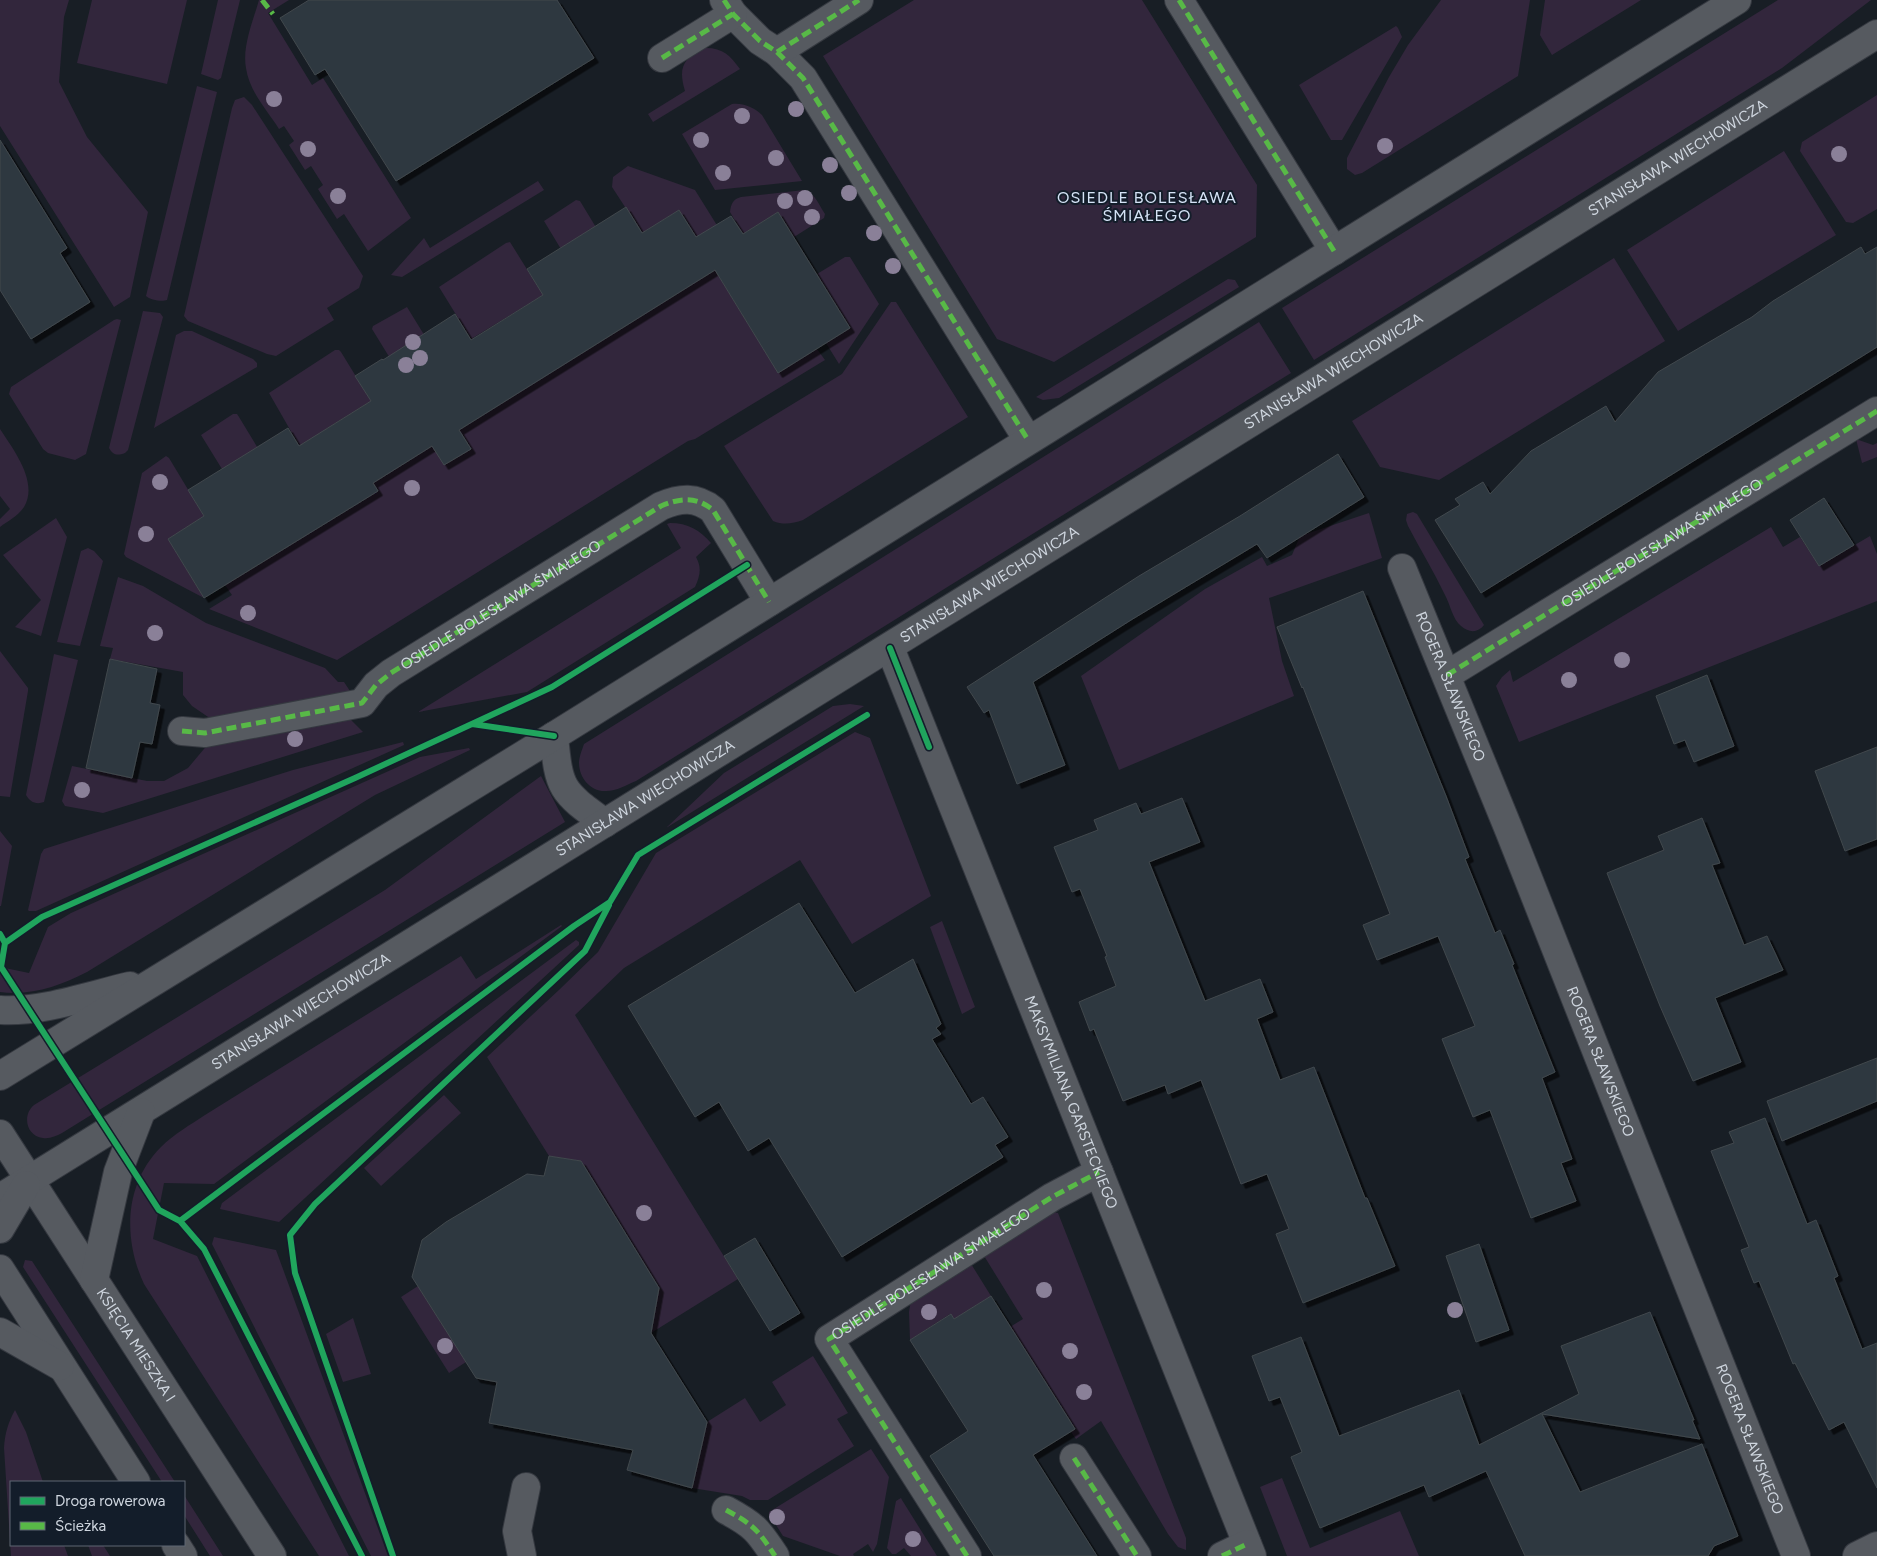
<svg xmlns="http://www.w3.org/2000/svg" width="1877" height="1556" viewBox="0 0 1877 1556" font-family="Figtree,sans-serif">
<style>
.green{fill:#32263c}
.building{fill:#2e383f;stroke:#41484d;filter:url(#shadow)}
.lines{fill:none;stroke-linecap:round;stroke-linejoin:round}
.minor-casing{stroke:#353940;stroke-width:30}
.minor{stroke:#565a60;stroke-width:28}
.quiet{stroke:#58b947;stroke-width:5;stroke-dasharray:10 5;stroke-linecap:butt}
.cycleway-casing{stroke:#131d2a;stroke-width:9}
.cycleway{stroke:#20a55d;stroke-width:6}
.tree{fill:#8a8098}
.labels{text-anchor:middle;stroke-width:4;stroke-linejoin:round;paint-order:stroke}
.street-label{font-size:15px;fill:#cfd6df;stroke:#131d2a}
.neighbourhood-label{font-size:16px;letter-spacing:1px;fill:#d5e3f6;stroke:#131d2a}
</style>
<defs>
<filter id="shadow"><feDropShadow dx="4.5" dy="4.5" stdDeviation="0" flood-color="#0009"/></filter>
</defs>
<rect width="100%" height="100%" fill="#181e25"/>
<!-- green -->
<path class="green" d="M 0,0 L 69,0 L 64,17 L 59,82 L 87,137 L 148,212 L 130,297 L 114,307 L 0,126 Z
M 92,0 L 187,0 L 167,84 L 77,63 Z
M 218,0 L 240,0 L 221,78 L 218,80 L 201,74 Z
M 259,0 L 289,0 L 268,13 L 312,85 L 323,78 L 411,218 L 368,251 L 344,214 L 337,219 L 318,189 L 323,185 L 311,166 L 305,170 L 289,145 L 294,141 L 284,126 L 279,129 C 267,110 249,91 246,68 C 242,47 253,21 259,0 Z
M 914,0 L 1142,0 L 1257,185 L 1256,237 L 1054,362 L 997,339 L 823,56 Z
M 1441,0 L 1530,0 L 1518,76 L 1362,173 L 1355,175 L 1347,169 L 1347,158 L 1389,77 L 1408,45 Z
M 1545,0 L 1641,0 L 1552,55 L 1540,35 Z
M 1778,0 L 1871,0 L 1782,68 L 1314,360 L 1282,308 Z
M 1396,26 L 1398,28 L 1402,37 L 1342,140 L 1331,140 L 1299,85 Z
M 703,48 C 722,47 730,55 740,69 L 653,122 L 648,114 L 685,91 C 678,68 683,59 703,48 Z
M 197,86 L 217,92 L 167,300 C 162,302 150,300 146,296 Z
M 1877,95 L 1877,209 L 1853,223 L 1846,222 L 1800,151 L 1802,142 Z
M 244,97 L 252,105 L 363,276 L 359,288 L 327,308 L 334,320 L 276,356 L 267,354 L 188,321 L 184,316 L 232,108 L 235,100 Z
M 732,104 C 744,103 753,107 762,115 L 802,181 L 715,190 L 682,134 Z
M 1784,151 L 1836,235 L 1678,331 L 1627,250 Z
M 628,166 L 695,190 L 728,243 L 708,256 L 679,210 L 642,233 L 612,187 L 613,177 Z
M 538,181 L 544,190 L 402,277 L 391,275 L 424,238 L 430,248 Z
M 804,190 C 815,193 819,205 825,214 L 824,218 L 794,237 L 778,212 L 743,234 L 730,212 C 731,204 733,199 741,197 Z
M 576,200 L 580,201 L 611,252 L 576,274 L 544,221 Z
M 510,242 L 543,295 L 471,339 L 439,287 L 506,243 Z
M 845,257 L 850,257 L 879,304 L 839,364 L 826,343 L 850,328 L 817,274 Z
M 1614,258 L 1665,341 L 1439,480 L 1380,467 L 1352,421 Z
M 715,270 L 778,372 L 817,349 L 825,360 L 695,439 L 688,441 L 337,660 L 209,609 L 232,595 L 225,585 L 378,491 L 373,483 L 432,446 L 471,449 L 463,436 L 457,431 Z
M 1228,279 L 1235,280 L 1239,287 L 1059,398 L 1043,400 L 1036,397 Z
M 891,302 L 896,302 L 968,417 L 803,520 C 792,524 783,525 773,521 L 724,446 L 842,374 Z
M 407,307 L 439,359 L 404,381 L 372,329 L 373,326 Z
M 143,311 L 160,313 L 163,317 L 128,450 L 125,453 C 117,456 113,455 109,448 Z
M 117,319 L 121,320 L 86,454 L 75,460 L 48,453 L 43,449 L 9,394 L 11,387 L 114,320 Z
M 1259,322 L 1291,373 L 636,781 C 626,785 617,791 606,791 C 591,792 579,778 579,763 C 579,757 582,750 584,744 Z
M 184,331 L 192,331 L 253,359 L 257,363 L 257,367 L 154,428 L 176,335 Z
M 335,350 L 339,350 L 341,352 L 371,401 L 334,424 L 304,454 L 269,393 Z
M 233,414 L 237,414 L 239,417 L 273,473 L 238,495 L 201,435 Z
M 0,429 C 13,449 39,482 24,507 C 18,516 8,521 0,527 L 0,519 L 10,509 L 0,496 Z
M 1856,439 L 1873,445 L 1877,443 L 1877,457 L 1862,463 Z
M 166,456 L 169,458 L 204,516 L 168,539 L 204,598 L 126,557 L 124,554 L 142,473 Z
M 1413,512 L 1417,514 L 1484,625 C 1478,633 1469,633 1461,626 C 1453,620 1450,604 1445,595 C 1434,572 1420,549 1408,526 L 1406,520 L 1407,514 Z
M 1369,513 L 1382,558 L 1269,598 L 1282,661 L 1294,696 L 1119,770 L 1081,676 L 1205,589 L 1262,557 L 1267,566 L 1292,555 L 1300,536 Z
M 56,518 L 67,537 L 41,636 L 15,627 L 41,600 L 3,555 Z
M 670,523 C 688,523 700,530 711,543 L 696,557 C 702,568 700,576 695,587 L 527,692 L 418,712 L 681,548 L 667,524 Z
M 1771,527 L 1783,547 L 1800,537 L 1819,566 L 1870,536 L 1877,554 L 1877,601 L 1519,742 L 1496,686 L 1502,677 L 1510,670 L 1513,682 Z
M 88,548 L 94,551 L 103,561 L 80,646 L 57,642 L 81,551 Z
M 118,577 L 143,586 L 206,623 L 325,668 L 338,682 L 344,682 L 354,697 L 217,723 L 192,706 L 183,695 L 183,672 L 110,659 L 113,648 L 100,646 Z
M 0,651 L 28,688 L 28,691 L 10,797 L 0,796 Z
M 54,654 L 78,660 L 44,802 C 36,805 30,802 26,795 Z
M 850,704 L 864,706 L 666,828 L 724,773 L 833,706 Z
M 347,716 L 363,732 L 103,813 L 65,806 L 62,801 L 72,766 L 147,781 L 164,781 L 188,768 L 209,743 Z
M 855,732 L 870,738 L 931,896 L 852,944 L 800,860 L 624,968 L 575,1015 L 738,1279 L 651,1333 L 659,1288 L 581,1161 L 549,1156 L 487,1057 L 560,989 L 598,952 L 656,853 Z
M 403,742 L 404,745 L 36,911 L 29,911 L 28,910 L 41,854 L 44,849 L 293,770 Z
M 469,748 L 470,750 L 375,795 L 87,972 C 60,986 31,996 0,992 L 0,967 L 29,973 L 48,927 L 71,913 L 420,757 Z
M 541,776 L 565,822 L 62,1133 C 56,1136 50,1139 43,1138 C 26,1136 22,1115 34,1105 L 385,890 Z
M 0,831 L 12,846 L 1,906 L 0,906 Z
M 942,921 L 975,1007 L 962,1014 L 930,927 Z
M 561,925 L 562,926 L 214,1184 L 164,1183 L 153,1239 L 197,1256 L 349,1556 L 319,1556 L 144,1284 C 123,1239 124,1184 161,1147 C 174,1134 190,1125 205,1115 L 461,956 L 476,979 Z
M 576,940 L 579,942 L 579,945 L 279,1222 L 220,1209 L 222,1203 Z
M 444,1095 L 461,1113 L 381,1186 L 364,1168 Z
M 1052,1212 L 1058,1213 L 1186,1538 L 1186,1550 L 1178,1547 L 1168,1534 L 1101,1421 L 1076,1439 L 1071,1432 L 1075,1429 L 1010,1327 L 1023,1319 L 981,1251 Z
M 214,1237 L 276,1250 L 388,1556 L 371,1556 L 212,1244 Z
M 968,1259 L 991,1296 L 954,1319 L 950,1314 L 910,1340 L 909,1312 L 912,1294 Z
M 25,1260 L 32,1261 L 175,1482 L 162,1482 L 23,1267 Z
M 418,1286 L 466,1362 L 449,1373 L 401,1297 Z
M 353,1318 L 371,1374 L 343,1382 L 326,1334 Z
M 813,1356 L 848,1413 L 837,1419 L 854,1446 L 768,1500 L 750,1500 L 742,1496 L 692,1488 L 707,1422 L 745,1398 L 760,1422 L 786,1405 L 772,1382 Z
M 15,1410 L 26,1432 L 43,1482 L 11,1482 L 11,1545 L 64,1545 L 68,1556 L 11,1556 L 4,1448 C 5,1433 8,1423 15,1410 Z
M 871,1449 L 889,1477 L 877,1544 L 873,1552 L 868,1544 L 853,1554 L 854,1556 L 840,1556 L 783,1536 L 769,1514 L 769,1512 Z
M 1282,1478 L 1310,1548 L 1400,1511 L 1419,1556 L 1287,1556 L 1260,1487 Z
M 184,1495 L 223,1556 L 210,1556 L 184,1515 Z
M 901,1498 L 902,1500 L 937,1556 L 911,1556 L 904,1548 L 896,1554 L 892,1554 L 887,1548 L 896,1501 Z
M 88,1545 L 103,1545 L 110,1556 L 92,1556 Z"/>
<!-- building -->
<path class="building" d="M 309,0 L 557,0 L 594,58 L 396,181 L 325,69 L 315,75 L 280,18 Z
M 0,140 L 67,248 L 60,253 L 90,302 L 31,339 L 0,290 Z
M 626,207 L 642,233 L 679,210 L 696,237 L 731,216 L 743,234 L 778,212 L 850,328 L 778,373 L 715,270 L 459,430 L 471,449 L 444,465 L 432,446 L 373,483 L 378,491 L 204,598 L 168,539 L 204,516 L 188,490 L 288,428 L 299,446 L 371,401 L 355,376 L 382,359 L 383,360 L 455,314 L 471,340 L 543,295 L 527,269 Z
M 1861,247 L 1865,254 L 1877,247 L 1877,347 L 1481,593 L 1435,520 L 1460,505 L 1455,499 L 1483,482 L 1490,494 L 1531,451 L 1606,406 L 1615,422 L 1658,372 L 1752,317 L 1773,301 Z
M 1338,454 L 1364,497 L 1267,558 L 1257,544 L 1131,620 L 1033,682 L 1065,765 L 1017,784 L 989,710 L 984,713 L 967,687 L 1139,576 L 1240,516 Z
M 1824,498 L 1854,545 L 1819,566 L 1790,520 Z
M 1363,591 L 1446,796 L 1469,857 L 1465,859 L 1495,933 L 1500,930 L 1514,964 L 1512,965 L 1555,1072 L 1542,1078 L 1572,1159 L 1561,1163 L 1576,1201 L 1531,1218 L 1490,1110 L 1473,1117 L 1442,1039 L 1475,1026 L 1438,936 L 1377,960 L 1363,925 L 1390,914 L 1303,687 L 1302,688 L 1277,627 Z
M 110,659 L 157,669 L 150,703 L 160,705 L 152,744 L 140,742 L 132,778 L 86,768 Z
M 1707,675 L 1734,746 L 1694,762 L 1685,740 L 1674,744 L 1656,696 Z
M 1877,747 L 1877,839 L 1845,851 L 1815,771 Z
M 1182,798 L 1200,842 L 1149,862 L 1205,1001 L 1260,979 L 1273,1012 L 1257,1019 L 1280,1080 L 1314,1067 L 1365,1198 L 1367,1198 L 1395,1266 L 1303,1303 L 1276,1234 L 1289,1229 L 1267,1174 L 1241,1184 L 1201,1080 L 1168,1094 L 1165,1085 L 1123,1101 L 1094,1029 L 1090,1031 L 1079,1002 L 1116,986 L 1105,957 L 1107,956 L 1080,889 L 1072,892 L 1054,847 L 1098,830 L 1094,820 L 1136,803 L 1141,814 Z
M 1702,818 L 1720,863 L 1712,865 L 1744,945 L 1767,936 L 1783,970 L 1715,998 L 1741,1062 L 1693,1081 L 1660,1006 L 1607,873 L 1664,850 L 1658,836 Z
M 799,903 L 855,993 L 913,959 L 941,1024 L 936,1028 L 941,1034 L 932,1039 L 971,1104 L 983,1097 L 1008,1137 L 995,1145 L 1003,1157 L 842,1257 L 769,1138 L 748,1151 L 719,1102 L 695,1117 L 628,1006 Z
M 1877,1058 L 1877,1101 L 1782,1141 L 1767,1101 Z
M 1765,1118 L 1807,1224 L 1816,1220 L 1838,1276 L 1834,1278 L 1862,1349 L 1877,1343 L 1877,1488 L 1844,1422 L 1829,1430 L 1795,1363 L 1793,1364 L 1759,1281 L 1754,1283 L 1741,1250 L 1749,1247 L 1711,1151 L 1734,1143 L 1729,1132 Z
M 549,1156 L 581,1161 L 659,1288 L 651,1333 L 707,1422 L 692,1488 L 627,1470 L 633,1450 L 489,1423 L 497,1382 L 476,1378 L 412,1277 L 422,1240 L 446,1222 L 527,1174 L 544,1176 Z
M 755,1238 L 800,1313 L 770,1331 L 724,1256 Z
M 1479,1244 L 1509,1330 L 1476,1342 L 1446,1256 Z
M 991,1296 L 1075,1429 L 1033,1455 L 1097,1556 L 994,1556 L 930,1456 L 968,1431 L 910,1340 L 951,1314 L 954,1319 Z
M 1650,1312 L 1694,1420 L 1692,1420 L 1700,1439 L 1542,1414 L 1580,1492 L 1702,1444 L 1738,1536 L 1714,1546 L 1708,1556 L 1525,1556 L 1486,1471 L 1429,1497 L 1424,1485 L 1320,1528 L 1291,1457 L 1302,1452 L 1280,1397 L 1269,1401 L 1252,1356 L 1301,1337 L 1339,1436 L 1459,1390 L 1479,1445 L 1579,1394 L 1561,1346 Z"/>
<g class="lines">
<defs>
<g id="minor">
<path d="M 724,0 L 733,14 L 760,41 L 777,52 L 803,78 L 1028,440"/>
<path d="M 1179,0 L 1334,251"/>
<path d="M 777,52 L 859,0"/>
<path d="M 662,58 L 733,14"/>
<path id="s1" d="M 1402,568 L 1509,830 L 1796,1556"/>
<path id="s2" d="M 890,648 L 1252,1556"/>
<path id="s3" d="M 1447,675 L 1877,411"/>
<path d="M 182,731 L 205,733 L 362,703 L 376,685 L 391,673 L 661,506 C 680,498 696,496 713,510 L 769,602"/>
<path d="M 554,736 C 559,790 561,791 605,823"/>
<path d="M 0,1010 C 40,1013 91,995 130,986"/>
<path d="M 0,1076 L 554,736 L 1737,0"/>
<path id="s4" d="M 0,1134 L 272,1556"/>
<path id="s5" d="M 0,1198 L 1877,34"/>
<path d="M 0,1229 L 26,1185"/>
<path d="M 0,1269 L 136,1482"/>
<path d="M 94,1280 L 118,1172 L 141,1112"/>
<path d="M 0,1332 L 60,1366"/>
<path d="M 1074,1458 L 1137,1556"/>
<path d="M 726,1510 C 754,1525 758,1530 775,1556"/>
<path d="M 176,1545 L 183,1556"/>
<path d="M 522,1556 L 517,1531 L 526,1487"/>
<path id="s6" d="M 967,1556 L 829,1339 L 1052,1197 L 1099,1172"/>
<path d="M 1222,1556 L 1247,1544"/>
<path d="M 1857,1556 L 1877,1546"/>
</g>
</defs>
<!-- minor casing -->
<use href="#minor" class="minor-casing"/>
<!-- minor -->
<use href="#minor" class="minor"/>
<!-- quiet -->
<g class="quiet">
<path d="M 262,0 L 273,14"/>
<path d="M 724,0 L 733,14 L 760,41 L 777,52 L 803,78 L 1028,440"/>
<path d="M 1179,0 L 1334,251"/>
<path d="M 777,52 L 859,0"/>
<path d="M 662,58 L 733,14"/>
<path d="M 1447,675 L 1877,411"/>
<path id="s7" d="M 182,731 L 205,733 L 362,703 L 376,685 L 391,673 L 661,506 C 680,498 696,496 713,510 L 769,602"/>
<path d="M 1074,1458 L 1137,1556"/>
<path d="M 726,1510 C 754,1525 758,1530 775,1556"/>
<path d="M 967,1556 L 829,1339 L 1052,1197 L 1099,1172"/>
<path d="M 1222,1556 L 1247,1544"/>
</g>
<defs>
<path id="cycleway" d="M 890,648 L 929,747
M 472,724 L 554,736
M 0,934 L 5,943 L 1,967 L 159,1210 L 180,1221 L 204,1249 L 362,1556
M 5,943 L 42,917 L 355,778 L 552,687 L 747,565
M 180,1221 L 574,926 L 610,902 L 638,855 L 867,715
M 393,1556 L 295,1273 L 290,1235 L 315,1204 L 585,951 L 609,905"/>
</defs>
<!-- cycleway casing -->
<use href="#cycleway" class="cycleway-casing"/>
<!-- cycleway -->
<use href="#cycleway" class="cycleway"/>
</g>
<!-- trees -->
<g class="tree">
<circle cx="274" cy="99" r="8"/>
<circle cx="796" cy="109" r="8"/>
<circle cx="742" cy="116" r="8"/>
<circle cx="701" cy="140" r="8"/>
<circle cx="1385" cy="146" r="8"/>
<circle cx="308" cy="149" r="8"/>
<circle cx="1839" cy="154" r="8"/>
<circle cx="776" cy="158" r="8"/>
<circle cx="830" cy="165" r="8"/>
<circle cx="723" cy="173" r="8"/>
<circle cx="849" cy="193" r="8"/>
<circle cx="338" cy="196" r="8"/>
<circle cx="805" cy="198" r="8"/>
<circle cx="785" cy="201" r="8"/>
<circle cx="812" cy="217" r="8"/>
<circle cx="874" cy="233" r="8"/>
<circle cx="893" cy="266" r="8"/>
<circle cx="413" cy="342" r="8"/>
<circle cx="420" cy="358" r="8"/>
<circle cx="406" cy="365" r="8"/>
<circle cx="160" cy="482" r="8"/>
<circle cx="412" cy="488" r="8"/>
<circle cx="146" cy="534" r="8"/>
<circle cx="248" cy="613" r="8"/>
<circle cx="155" cy="633" r="8"/>
<circle cx="1622" cy="660" r="8"/>
<circle cx="1569" cy="680" r="8"/>
<circle cx="295" cy="739" r="8"/>
<circle cx="82" cy="790" r="8"/>
<circle cx="644" cy="1213" r="8"/>
<circle cx="1044" cy="1290" r="8"/>
<circle cx="1455" cy="1310" r="8"/>
<circle cx="929" cy="1312" r="8"/>
<circle cx="445" cy="1346" r="8"/>
<circle cx="1070" cy="1351" r="8"/>
<circle cx="1084" cy="1392" r="8"/>
<circle cx="777" cy="1517" r="8"/>
<circle cx="913" cy="1539" r="8"/>
</g>
<g class="labels">
<!-- street labels -->
<g class="street-label">
<text dy="5" stroke="none"><textPath href="#s5" startOffset="1974">STANISŁAWA WIECHOWICZA</textPath></text>
<text dy="5" stroke="none"><textPath href="#s5" startOffset="1569">STANISŁAWA WIECHOWICZA</textPath></text>
<text dy="5" stroke="none"><textPath href="#s3" startOffset="252">OSIEDLE BOLESŁAWA ŚMIAŁEGO</textPath></text>
<text dy="5" stroke="none"><textPath href="#s5" startOffset="1164">STANISŁAWA WIECHOWICZA</textPath></text>
<text dy="5" stroke="none"><textPath href="#s7" startOffset="354">OSIEDLE BOLESŁAWA ŚMIAŁEGO</textPath></text>
<text dy="5" stroke="none"><textPath href="#s1" startOffset="128">ROGERA SŁAWSKIEGO</textPath></text>
<text dy="5" stroke="none"><textPath href="#s5" startOffset="759">STANISŁAWA WIECHOWICZA</textPath></text>
<text dy="5" stroke="none"><textPath href="#s5" startOffset="354">STANISŁAWA WIECHOWICZA</textPath></text>
<text dy="5" stroke="none"><textPath href="#s1" startOffset="532">ROGERA SŁAWSKIEGO</textPath></text>
<text dy="5" stroke="none"><textPath href="#s2" startOffset="489">MAKSYMILIANA GARSTECKIEGO</textPath></text>
<text dy="5" stroke="none"><textPath href="#s6" startOffset="378">OSIEDLE BOLESŁAWA ŚMIAŁEGO</textPath></text>
<text dy="5" stroke="none"><textPath href="#s4" startOffset="251">KSIĘCIA MIESZKA I</textPath></text>
<text dy="5" stroke="none"><textPath href="#s1" startOffset="938">ROGERA SŁAWSKIEGO</textPath></text>
</g>
<!-- neighbourhood labels -->
<g class="neighbourhood-label">
<text x="1147" y="203">OSIEDLE BOLESŁAWA<tspan x="1147" dy="18">ŚMIAŁEGO</tspan></text>
</g>
</g>
<!-- legend -->
<rect x="10" y="1481" width="175" height="65" fill="#131d2a" stroke="#5e6772"/>
<rect x="20" y="1497" width="25" height="8" fill="#20a55d" stroke="#5e6772"/>
<text x="55" y="1506" font-size="15" fill="#cfd6df">Droga rowerowa</text>
<rect x="20" y="1522" width="25" height="8" fill="#58b947" stroke="#5e6772"/>
<text x="55" y="1531" font-size="15" fill="#cfd6df">Ścieżka</text>
</svg>
